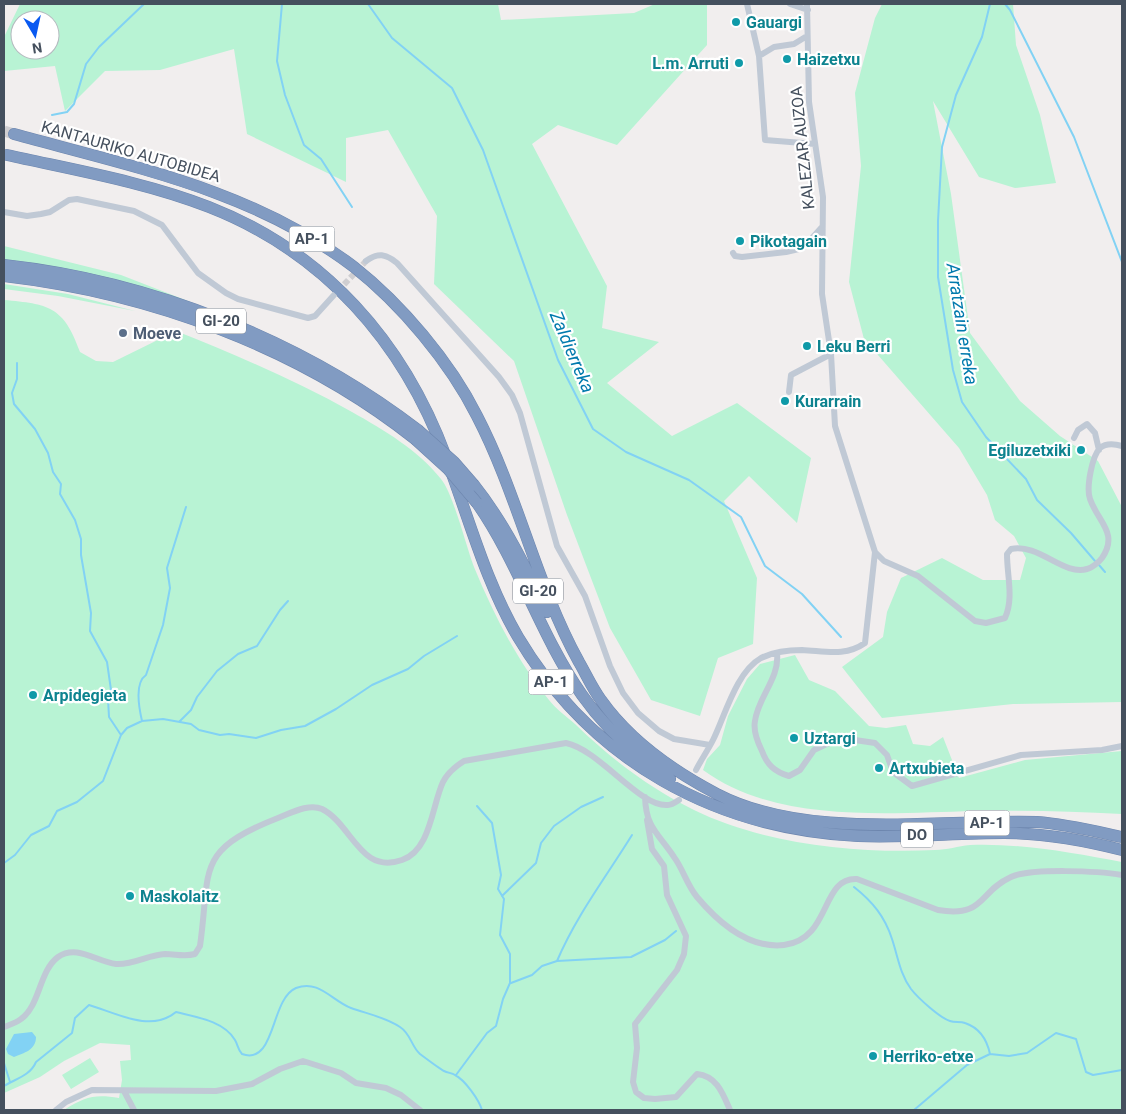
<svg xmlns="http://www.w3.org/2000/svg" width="1126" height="1114" viewBox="0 0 1126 1114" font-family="Roboto,sans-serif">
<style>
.green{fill:#b8f3d4;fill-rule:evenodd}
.water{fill:#82d2f4}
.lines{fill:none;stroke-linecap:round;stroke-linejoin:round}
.stream{stroke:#82d2f4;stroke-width:2}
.street-tunnel{stroke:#cfced1;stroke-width:6;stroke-dasharray:6 3;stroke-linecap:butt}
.highway-tunnel{stroke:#cfced1;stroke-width:11;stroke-dasharray:11 5.5;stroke-linecap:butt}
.highway-casing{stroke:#6d86ae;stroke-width:12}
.street{stroke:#c0c9d5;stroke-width:6}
.highway{stroke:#819bc2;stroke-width:11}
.highway-bridge-casing{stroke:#6d86ae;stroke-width:12;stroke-linecap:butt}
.highway-bridge{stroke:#819bc2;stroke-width:11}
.culture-dot{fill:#0f9aa8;stroke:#fff;stroke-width:2}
.service-dot{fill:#5c6f8a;stroke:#fff;stroke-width:2}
.labels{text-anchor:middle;stroke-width:4.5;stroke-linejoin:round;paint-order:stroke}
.shield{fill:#fff;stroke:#7d848e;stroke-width:1}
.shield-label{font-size:15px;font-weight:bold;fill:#45505e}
.culture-label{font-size:16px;font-weight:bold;fill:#0d838f;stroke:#fff;text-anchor:start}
.street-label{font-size:16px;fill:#45505e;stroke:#fff}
.service-label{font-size:16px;font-weight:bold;fill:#4e5e75;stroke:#fff;text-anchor:start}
.water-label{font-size:18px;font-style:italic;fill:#017aad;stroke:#fff}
</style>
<rect width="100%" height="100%" fill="#f1eeee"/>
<!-- green -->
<path class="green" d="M 20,4 L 498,4 L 501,20 L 634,13 L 655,4 L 707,4 L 707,45 L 617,145 L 558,125 L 532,144 L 607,286 L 602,328 L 659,342 L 607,383 L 672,436 L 737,403 L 811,458 L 797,523 L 749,476 L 724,501 L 757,578 L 753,644 L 718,658 L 700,716 L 651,700 L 610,628 L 567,515 L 514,361 L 434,284 L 437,216 L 388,130 L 346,138 L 346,182 L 247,134 L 234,49 L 160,70 L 105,71 L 65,111 L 55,66 L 4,71 L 4,37 ZM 20,20 L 50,20 L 50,50 L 20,50 Z
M 882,4 L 1013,4 L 1016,45 L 1040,115 L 1056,183 L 1015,188 L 979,177 L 933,101 L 951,194 L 970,333 L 1020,401 L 1060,436 L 1098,461 L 1122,507 L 1122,702 L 1013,704 L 882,718 L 842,667 L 883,637 L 887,612 L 901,578 L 942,558 L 983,580 L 1020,580 L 1026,558 L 1014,536 L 995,520 L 987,495 L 959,448 L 864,339 L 849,282 L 861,166 L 855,93 L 875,18 Z
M 4,246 L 121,275 L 193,303 L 79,272 L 4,260 Z
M 4,284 L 68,294 L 135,311 L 58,296 L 4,289 Z
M 4,300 C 48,304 64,306 80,352 L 96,361 L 113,362 L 176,331 C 236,355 295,380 352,412 C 384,430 418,450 441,479 C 453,493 466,546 474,567 C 493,613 517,661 549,700 C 556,709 566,716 575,724 C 610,758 649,788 694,810 C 763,844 858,854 935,850 C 947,850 958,846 970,845 C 1021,843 1073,853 1122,862 L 1122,1110 L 64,1110 C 85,1097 94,1094 119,1098 L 122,1080 L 120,1061 L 131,1060 L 130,1045 L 100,1043 L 64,1061 L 40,1077 L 4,1093 Z
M 795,655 L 809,680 L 835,691 L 869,726 L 886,728 L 906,725 L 913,744 L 930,746 L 943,737 L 959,778 L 1025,760 L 1122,751 L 1122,814 C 1073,811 1023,810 974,811 C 888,813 776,824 703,770 L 707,759 L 720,745 L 728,716 L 747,679 L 760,664 Z
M 90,1058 L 99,1072 L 71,1089 L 62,1075 Z"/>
<!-- water -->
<path class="water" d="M 32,1032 L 36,1037 C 36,1050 24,1053 14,1057 L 8,1054 L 6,1049 L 14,1034 Z"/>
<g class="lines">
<!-- stream -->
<path class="stream" d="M 282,4 L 277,61 L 285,95 L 304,145 L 321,159 L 352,207
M 368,4 L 392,38 L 452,88 L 483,150 L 558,360 L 593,429 L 626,452 L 689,480 L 741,517 L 765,566 L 802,594 L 841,637
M 990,4 L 982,37 L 956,95 L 942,147 L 938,221 L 938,277 L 953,370 L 962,402 L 986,437 L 1026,479 L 1037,500 L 1071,533 L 1095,561
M 1005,4 L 1010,10 L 1074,137 L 1122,262
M 52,115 L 67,112 L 74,104 L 86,64 L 99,47 L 144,4
M 17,363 L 17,379 L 12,393 L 14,404 L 35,429 L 48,453 L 53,472 L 61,484 L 60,494 L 75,520 L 81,539 L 81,555 L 91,613 L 90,631 L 107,662 L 111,690 L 108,699 L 109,717 L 121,735
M 1099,565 L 1105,572
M 142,721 C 139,708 134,683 146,675 L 163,625 L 170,588 L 167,568 L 186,507
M 179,722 L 191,710 L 197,697 L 217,671 L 238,654 L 257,646 L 280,610 L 288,601
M 4,863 L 15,855 L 31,835 L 49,826 L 57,811 L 77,802 L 103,781 L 121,735 L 127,728 L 142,721 L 163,719 L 191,724 L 199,730 L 220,735 L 229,734 L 256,738 L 281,730 L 305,726 L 336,709 L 372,685 L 408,669 L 424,656 L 457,636
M 854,887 C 873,902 885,917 892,939 C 898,957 900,974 911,989 C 918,998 940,1018 950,1021 C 955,1023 960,1021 965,1023 C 980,1028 987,1040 990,1054
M 502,896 L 536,863 L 541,843 L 554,826 L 581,807 L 603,797
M 557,961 C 576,916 606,877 632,835
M 511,983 L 532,975 L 542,966 L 557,961 L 631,957 L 665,940 L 676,931
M 4,1063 L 10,1082
M 456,1075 L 487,1033 L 496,1026 L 503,999 L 510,983 L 510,954 L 500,935 L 504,899 L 498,889 L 501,875 L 492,823 L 477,806
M 4,1086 C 15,1079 30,1076 36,1062 L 72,1033 L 75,1018 L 89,1005 C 116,1013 151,1033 176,1012 C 196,1017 224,1021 235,1040 C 238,1045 238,1050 242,1054 C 276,1066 270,999 296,988 C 319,979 332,1001 351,1008 C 368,1014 385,1017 400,1027 C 411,1034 411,1046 420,1054 C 424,1057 440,1069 444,1071 C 448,1073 452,1073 455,1075 C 465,1080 479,1100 482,1110
M 914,1110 L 967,1065 L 990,1054 L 1009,1056 L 1027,1053 L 1056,1033 L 1076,1039 L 1086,1072 L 1093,1075 L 1122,1070"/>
<!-- street-tunnel -->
<path class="street-tunnel" d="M 338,291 L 366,261"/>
<!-- highway-tunnel -->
<path class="highway-tunnel" d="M 4,131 L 14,134"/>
<defs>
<path id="highway" d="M 14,134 C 133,167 253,190 354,267 C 401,304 450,362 477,416 C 518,495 536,584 579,662 C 586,674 592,688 601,700 C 630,741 673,771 717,794 C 808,841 937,819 1037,822 C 1066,824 1094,831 1122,837
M 7,155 C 74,170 145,182 209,207 C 324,252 403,341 446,457
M 4,265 C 150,281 301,340 418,430
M 4,276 C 150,293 299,347 415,439
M 452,474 C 472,529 488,586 518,637 C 592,761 715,829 858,836 C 907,838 955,833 1004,833 C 1044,833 1083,840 1122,850
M 474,485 C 505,524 526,568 547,612
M 477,503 C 519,563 540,635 582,695 C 606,729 636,756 670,779"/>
</defs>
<!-- highway casing -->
<use href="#highway" class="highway-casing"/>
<!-- street -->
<path class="street" d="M 747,4 L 759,56 L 765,140 L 815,144
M 790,4 L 808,10
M 759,56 L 774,47 L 794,44 L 807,36
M 4,212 L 27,216 L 41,214 L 50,212 L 69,200 L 77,199 L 134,211 L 162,225 L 198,273 L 226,293 L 238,299 L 308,318 L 315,316 L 334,295
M 733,253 L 735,256 L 742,257 L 786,252 L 803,248 L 822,227
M 366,261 C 378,252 386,254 397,263 L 499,377 L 512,395 L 520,413 L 557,546 L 585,596 L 610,666 L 623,693 L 638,713 L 659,731 L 674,739 L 710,745
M 789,392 L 791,375 L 831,354
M 1074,438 L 1078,430 L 1087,424 L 1095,433 L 1099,450
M 875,552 L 884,561 L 918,576 L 975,621 L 986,623 L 1005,618 C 1014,598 1007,576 1007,554 L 1011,549 C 1039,543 1063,576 1087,569 C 1092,568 1099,562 1102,558 C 1119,533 1098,522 1090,499 C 1086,488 1092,456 1100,448 C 1106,443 1115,444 1122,446
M 777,653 C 780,678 758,697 755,721 C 753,731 758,743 762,751 C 767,765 775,772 789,776 L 800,770 L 814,750 L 831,742 L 855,740 L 875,743 L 887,755 L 893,772 L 912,786 L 1021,755 L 1102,750 L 1122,746
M 696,770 C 701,760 708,750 713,740 C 725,716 736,672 761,658 C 773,652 789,650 802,650 C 825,651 845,657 865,643 L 875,552 L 835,426 L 831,354 L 822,294 L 823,197 L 809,102 L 807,4
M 645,797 C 646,828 658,833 674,857 C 683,869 687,885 697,897 C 718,922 749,949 784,945 C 832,939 820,877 857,879 L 938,910 C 985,918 978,892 1011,877 C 1031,868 1099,871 1122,875
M 647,820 L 652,849 L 664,866 L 667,895 L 686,936 L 684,954 L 677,970 L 635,1024 L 637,1048 L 633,1082 L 636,1092 L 644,1098 L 655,1099 L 676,1097 L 697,1074 C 717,1076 723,1094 730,1110
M 4,1027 C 9,1025 16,1023 21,1019 C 40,1006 39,971 58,957 C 77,944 97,962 116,964 C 134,965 148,955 165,954 C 176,954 184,957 195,954 L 200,946 C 211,869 194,851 278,818 C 291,813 309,803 322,809 C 352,824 360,875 402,860 C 431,850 432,805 443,782 C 448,772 456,766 464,761 L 566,743 C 600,750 640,808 668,805 C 672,805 676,802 679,800
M 124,1091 L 134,1110
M 56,1110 L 66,1102 L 92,1090 L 216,1091 L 252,1084 L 280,1069 L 303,1061 L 341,1073 L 356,1083 L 386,1088 L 401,1095 L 420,1110"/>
<!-- highway -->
<use href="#highway" class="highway"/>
<defs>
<path id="highway-bridge" d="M 418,430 L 454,462 L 474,485
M 415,439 L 448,469 L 477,503"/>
</defs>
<!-- highway-bridge casing -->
<use href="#highway-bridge" class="highway-bridge-casing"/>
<!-- highway-bridge -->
<use href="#highway-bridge" class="highway-bridge"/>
</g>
<!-- markers -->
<g class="culture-dot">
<circle cx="736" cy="22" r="5"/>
<circle cx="787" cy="59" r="5"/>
<circle cx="739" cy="63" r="5"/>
<circle cx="740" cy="241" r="5"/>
<circle cx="807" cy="346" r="5"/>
<circle cx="785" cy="401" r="5"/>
<circle cx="1081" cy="450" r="5"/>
<circle cx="33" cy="695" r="5"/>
<circle cx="794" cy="738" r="5"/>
<circle cx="879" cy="768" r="5"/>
<circle cx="130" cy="896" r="5"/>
<circle cx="873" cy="1056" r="5"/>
</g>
<circle class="service-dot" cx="123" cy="333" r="5"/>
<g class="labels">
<!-- shield labels -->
<g class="shield">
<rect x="289.5" y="226.5" width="45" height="25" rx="4"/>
<rect x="196" y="308.5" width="50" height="25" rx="4"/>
<rect x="513" y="578.5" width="50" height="25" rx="4"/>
<rect x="528.5" y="669.5" width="45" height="25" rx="4"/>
<rect x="964.5" y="810.5" width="45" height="25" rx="4"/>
<rect x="901" y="822.5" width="32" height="25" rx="4"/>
</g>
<g class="shield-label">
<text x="312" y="244">AP-1</text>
<text x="221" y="326">GI-20</text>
<text x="538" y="596">GI-20</text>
<text x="551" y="687">AP-1</text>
<text x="987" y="828">AP-1</text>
<text x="917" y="840">DO</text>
</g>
<!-- culture labels -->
<g class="culture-label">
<text x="746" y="28">Gauargi</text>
<text x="797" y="65">Haizetxu</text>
<text x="729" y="69" text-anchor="end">L.m. Arruti</text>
<text x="750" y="247">Pikotagain</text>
<text x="817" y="352">Leku Berri</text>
<text x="795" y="407">Kurarrain</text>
<text x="1071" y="456" text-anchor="end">Egiluzetxiki</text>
<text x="43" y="701">Arpidegieta</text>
<text x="804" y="744">Uztargi</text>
<text x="889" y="774">Artxubieta</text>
<text x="140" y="902">Maskolaitz</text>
<text x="883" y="1062">Herriko-etxe</text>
</g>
<!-- street labels -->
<g class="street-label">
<text transform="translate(802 148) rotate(-96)" y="6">KALEZAR AUZOA</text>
<text transform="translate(131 151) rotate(16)" y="6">KANTAURIKO AUTOBIDEA</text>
</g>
<!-- service labels -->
<g class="service-label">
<text x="133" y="339">Moeve</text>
</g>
<!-- water labels -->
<g class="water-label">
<text transform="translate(962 324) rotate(81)" y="6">Arratzain erreka</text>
<text transform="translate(572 352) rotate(67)" y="6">Zaldierreka</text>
</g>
</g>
<!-- border -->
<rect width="1126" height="1114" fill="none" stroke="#45505e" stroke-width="10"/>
<!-- north arrow -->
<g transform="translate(35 35) rotate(171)"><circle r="24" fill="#ffffff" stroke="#b5b9bf"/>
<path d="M0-4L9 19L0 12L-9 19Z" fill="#0959f1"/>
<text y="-8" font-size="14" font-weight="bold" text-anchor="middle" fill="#45505e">N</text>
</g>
</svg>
